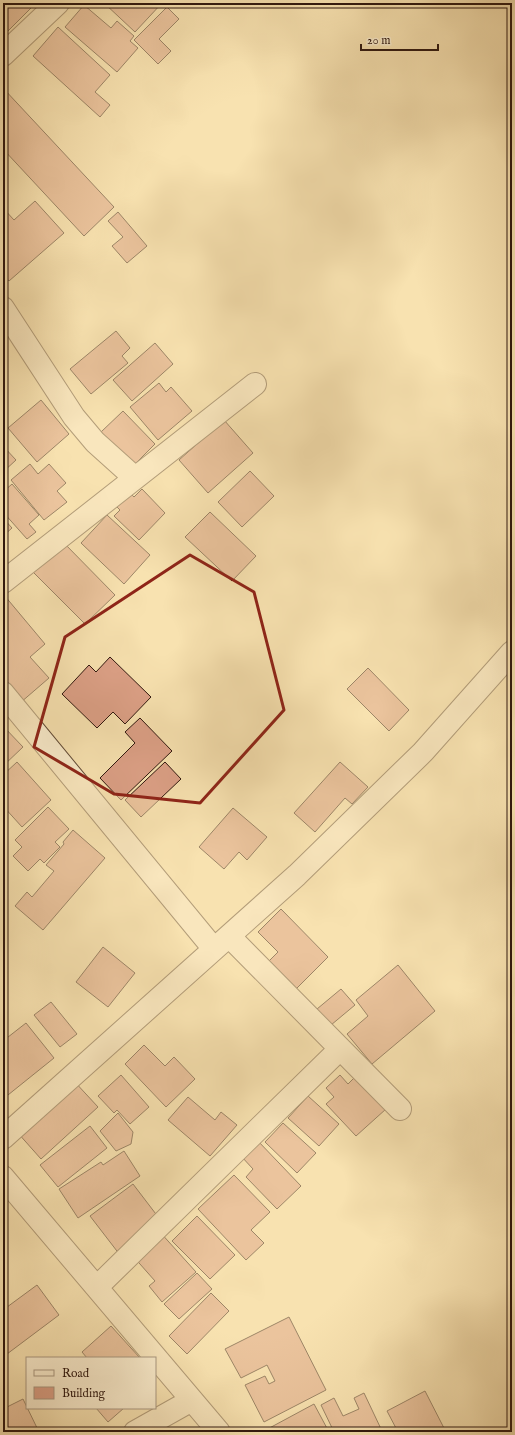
<svg xmlns="http://www.w3.org/2000/svg" width="515" height="1435" viewBox="0 0 515 1435" font-family="'IM FELL English',serif">
<style>
.building{fill:#dca086;stroke:#2f170e}
.lines{fill:none;stroke-linecap:round;stroke-linejoin:round}
.street-casing{stroke:#614a36;stroke-width:24}
.street{stroke:#faeccc;stroke-width:22}
.marked{fill:none;stroke:#8f2418;stroke-width:3;stroke-linejoin:round}
</style>
<rect width="100%" height="100%" fill="#f8e2b0"/>
<filter id="stains"><feTurbulence type="fractalNoise" baseFrequency=".005" numOctaves="4"/><feColorMatrix values="0 0 0 0 .2 0 0 0 0 .09 0 0 0 0 .02 0 0 0 .5 -.17"/></filter>
<radialGradient id="worn" r=".72"><stop offset=".6" stop-color="#630" stop-opacity="0"/><stop offset="1" stop-color="#630" stop-opacity=".3"/></radialGradient>
<!-- building -->
<path class="building" d="M 3,3 L 36,3 L 3,36 Z
M 104,3 L 162,3 L 135,32 Z
M 84,5 L 111,28 L 117,21 L 134,36 L 130,41 L 138,48 L 117,72 L 65,27 Z
M 167,7 L 179,19 L 159,39 L 171,51 L 158,64 L 134,40 Z
M 58,27 L 110,75 L 95,92 L 110,105 L 100,117 L 33,56 Z
M 3,88 L 114,207 L 84,236 L 3,149 Z
M 35,201 L 64,233 L 9,281 L 3,274 L 3,208 L 14,220 Z
M 118,212 L 147,246 L 127,263 L 112,246 L 123,237 L 108,221 Z
M 116,331 L 130,348 L 122,356 L 128,363 L 91,394 L 70,369 Z
M 155,343 L 173,364 L 132,401 L 113,380 Z
M 159,383 L 166,392 L 171,387 L 192,411 L 158,440 L 130,407 Z
M 41,400 L 69,434 L 37,462 L 8,428 Z
M 123,411 L 155,444 L 133,466 L 101,432 Z
M 224,420 L 253,453 L 208,493 L 179,460 Z
M 3,446 L 16,460 L 3,472 Z
M 30,464 L 38,474 L 49,464 L 66,483 L 57,491 L 67,502 L 44,520 L 11,480 Z
M 250,471 L 274,496 L 242,527 L 218,502 Z
M 12,484 L 39,515 L 29,524 L 36,532 L 27,539 L 3,512 L 3,492 Z
M 142,489 L 165,513 L 139,540 L 114,516 L 120,510 L 115,505 L 128,491 L 134,497 Z
M 210,512 L 256,556 L 232,581 L 185,537 Z
M 107,515 L 150,555 L 124,584 L 81,543 Z
M 3,518 L 12,528 L 3,536 Z
M 62,541 L 115,595 L 85,624 L 32,571 Z
M 4,595 L 45,644 L 30,657 L 49,678 L 20,703 L 3,683 Z
M 110,657 L 151,697 L 125,724 L 113,712 L 97,728 L 62,694 L 89,665 L 96,672 Z
M 368,668 L 409,710 L 389,731 L 347,689 Z
M 140,718 L 172,751 L 121,800 L 100,778 L 135,743 L 125,732 Z
M 3,726 L 23,747 L 3,766 Z
M 17,762 L 51,800 L 22,827 L 3,806 L 3,802 L 6,800 L 3,797 L 3,775 Z
M 165,762 L 181,779 L 141,817 L 125,800 Z
M 340,762 L 368,787 L 352,804 L 345,798 L 315,832 L 294,813 Z
M 48,807 L 69,829 L 55,842 L 60,847 L 44,863 L 40,859 L 28,871 L 13,856 L 22,847 L 15,840 Z
M 233,808 L 267,837 L 247,860 L 239,852 L 224,869 L 199,847 Z
M 73,830 L 105,858 L 43,930 L 15,906 L 27,892 L 32,897 L 54,871 L 46,865 L 64,844 L 63,842 Z
M 281,909 L 328,957 L 292,993 L 264,966 L 278,952 L 258,932 Z
M 103,947 L 135,973 L 108,1007 L 76,982 Z
M 398,965 L 435,1011 L 372,1064 L 347,1034 L 368,1016 L 356,1000 Z
M 341,989 L 355,1005 L 331,1025 L 317,1009 Z
M 51,1002 L 77,1034 L 60,1047 L 34,1015 Z
M 26,1023 L 54,1058 L 3,1099 L 3,1041 Z
M 144,1045 L 165,1066 L 174,1057 L 195,1079 L 166,1107 L 125,1064 Z
M 121,1075 L 149,1107 L 130,1124 L 117,1110 L 114,1113 L 98,1096 Z
M 340,1075 L 348,1084 L 356,1076 L 386,1109 L 356,1136 L 326,1104 L 334,1097 L 326,1088 Z
M 73,1080 L 98,1107 L 41,1159 L 17,1132 Z
M 308,1096 L 339,1124 L 319,1146 L 288,1118 Z
M 188,1097 L 215,1120 L 221,1112 L 237,1125 L 210,1156 L 168,1120 Z
M 118,1113 L 133,1132 L 131,1144 L 116,1151 L 100,1131 Z
M 283,1123 L 316,1153 L 297,1173 L 265,1142 Z
M 90,1126 L 107,1148 L 58,1187 L 40,1165 Z
M 257,1140 L 301,1186 L 277,1209 L 246,1177 L 253,1169 L 241,1156 Z
M 124,1151 L 140,1176 L 78,1218 L 59,1189 L 101,1162 L 103,1165 Z
M 234,1175 L 270,1212 L 251,1230 L 264,1243 L 246,1260 L 198,1209 Z
M 133,1184 L 162,1222 L 120,1255 L 90,1216 Z
M 197,1216 L 235,1255 L 210,1279 L 172,1241 Z
M 159,1231 L 196,1272 L 162,1302 L 149,1286 L 155,1281 L 132,1255 Z
M 197,1273 L 212,1289 L 179,1319 L 164,1304 Z
M 37,1285 L 59,1315 L 3,1357 L 3,1310 Z
M 211,1293 L 229,1311 L 187,1354 L 169,1336 Z
M 289,1317 L 326,1390 L 264,1422 L 245,1385 L 265,1376 L 269,1384 L 275,1381 L 267,1365 L 241,1378 L 225,1349 Z
M 111,1326 L 140,1358 L 87,1358 L 82,1352 Z
M 425,1391 L 446,1432 L 398,1432 L 387,1411 Z
M 364,1393 L 382,1431 L 387,1429 L 388,1432 L 334,1432 L 321,1405 L 334,1398 L 343,1416 L 359,1409 L 354,1398 Z
M 23,1399 L 39,1432 L 3,1432 L 3,1409 Z
M 314,1404 L 329,1432 L 262,1432 Z
M 96,1408 L 124,1408 L 108,1422 Z"/>
<g class="lines">
<defs>
<path id="street" d="M 3,55 L 58,3
M 3,308 L 74,417 L 95,442 L 135,478
M 3,582 L 255,384
M 3,693 L 214,949
M 229,936 L 400,1109
M 3,1138 L 297,875 L 423,752 L 512,652
M 3,1177 L 219,1432
M 97,1287 L 340,1049
M 135,1432 L 192,1400"/>
</defs>
<!-- street casing -->
<use href="#street" class="street-casing"/>
<!-- street -->
<use href="#street" class="street"/>
</g>
<!-- marked area -->
<path d="M0 0H515V1435H0ZM 190,555 L 254,592 L 284,710 L 200,803 L 114,794 L 34,747 L 65,637 Z" fill="#f8e2b0" fill-opacity=".55" fill-rule="evenodd"/>
<path class="marked" d="M 190,555 L 254,592 L 284,710 L 200,803 L 114,794 L 34,747 L 65,637 Z"/>
<!-- margin -->
<rect width="515" height="1435" fill="none" stroke="#f8e2b0" stroke-width="16"/>
<rect x="4" y="4" width="507" height="1427" fill="none" stroke="#2f170e" stroke-width="2"/>
<rect x="8" y="8" width="499" height="1419" fill="none" stroke="#2f170e"/>
<!-- legend -->
<rect x="26" y="1357" width="130" height="52" fill="#faeccc" stroke="#a99780"/>
<rect x="34" y="1370" width="20" height="6" fill="#faeccc" stroke="#a99780"/>
<text x="62" y="1377" font-size="12" fill="#2f170e">Road</text>
<rect x="34" y="1387" width="20" height="12" fill="#dca086" stroke="#a99780"/>
<text x="62" y="1397" font-size="12" fill="#2f170e">Building</text>
<!-- scale -->
<path d="M361 44v6h77v-6" fill="none" stroke="#2f170e" stroke-width="2"/>
<text x="367" y="44" font-size="12" fill="#2f170e" stroke="#faeccc" stroke-width="3" paint-order="stroke">20 m</text>
<rect width="100%" height="100%" filter="url(#stains)"/>
<rect width="100%" height="100%" fill="url(#worn)"/>
</svg>
